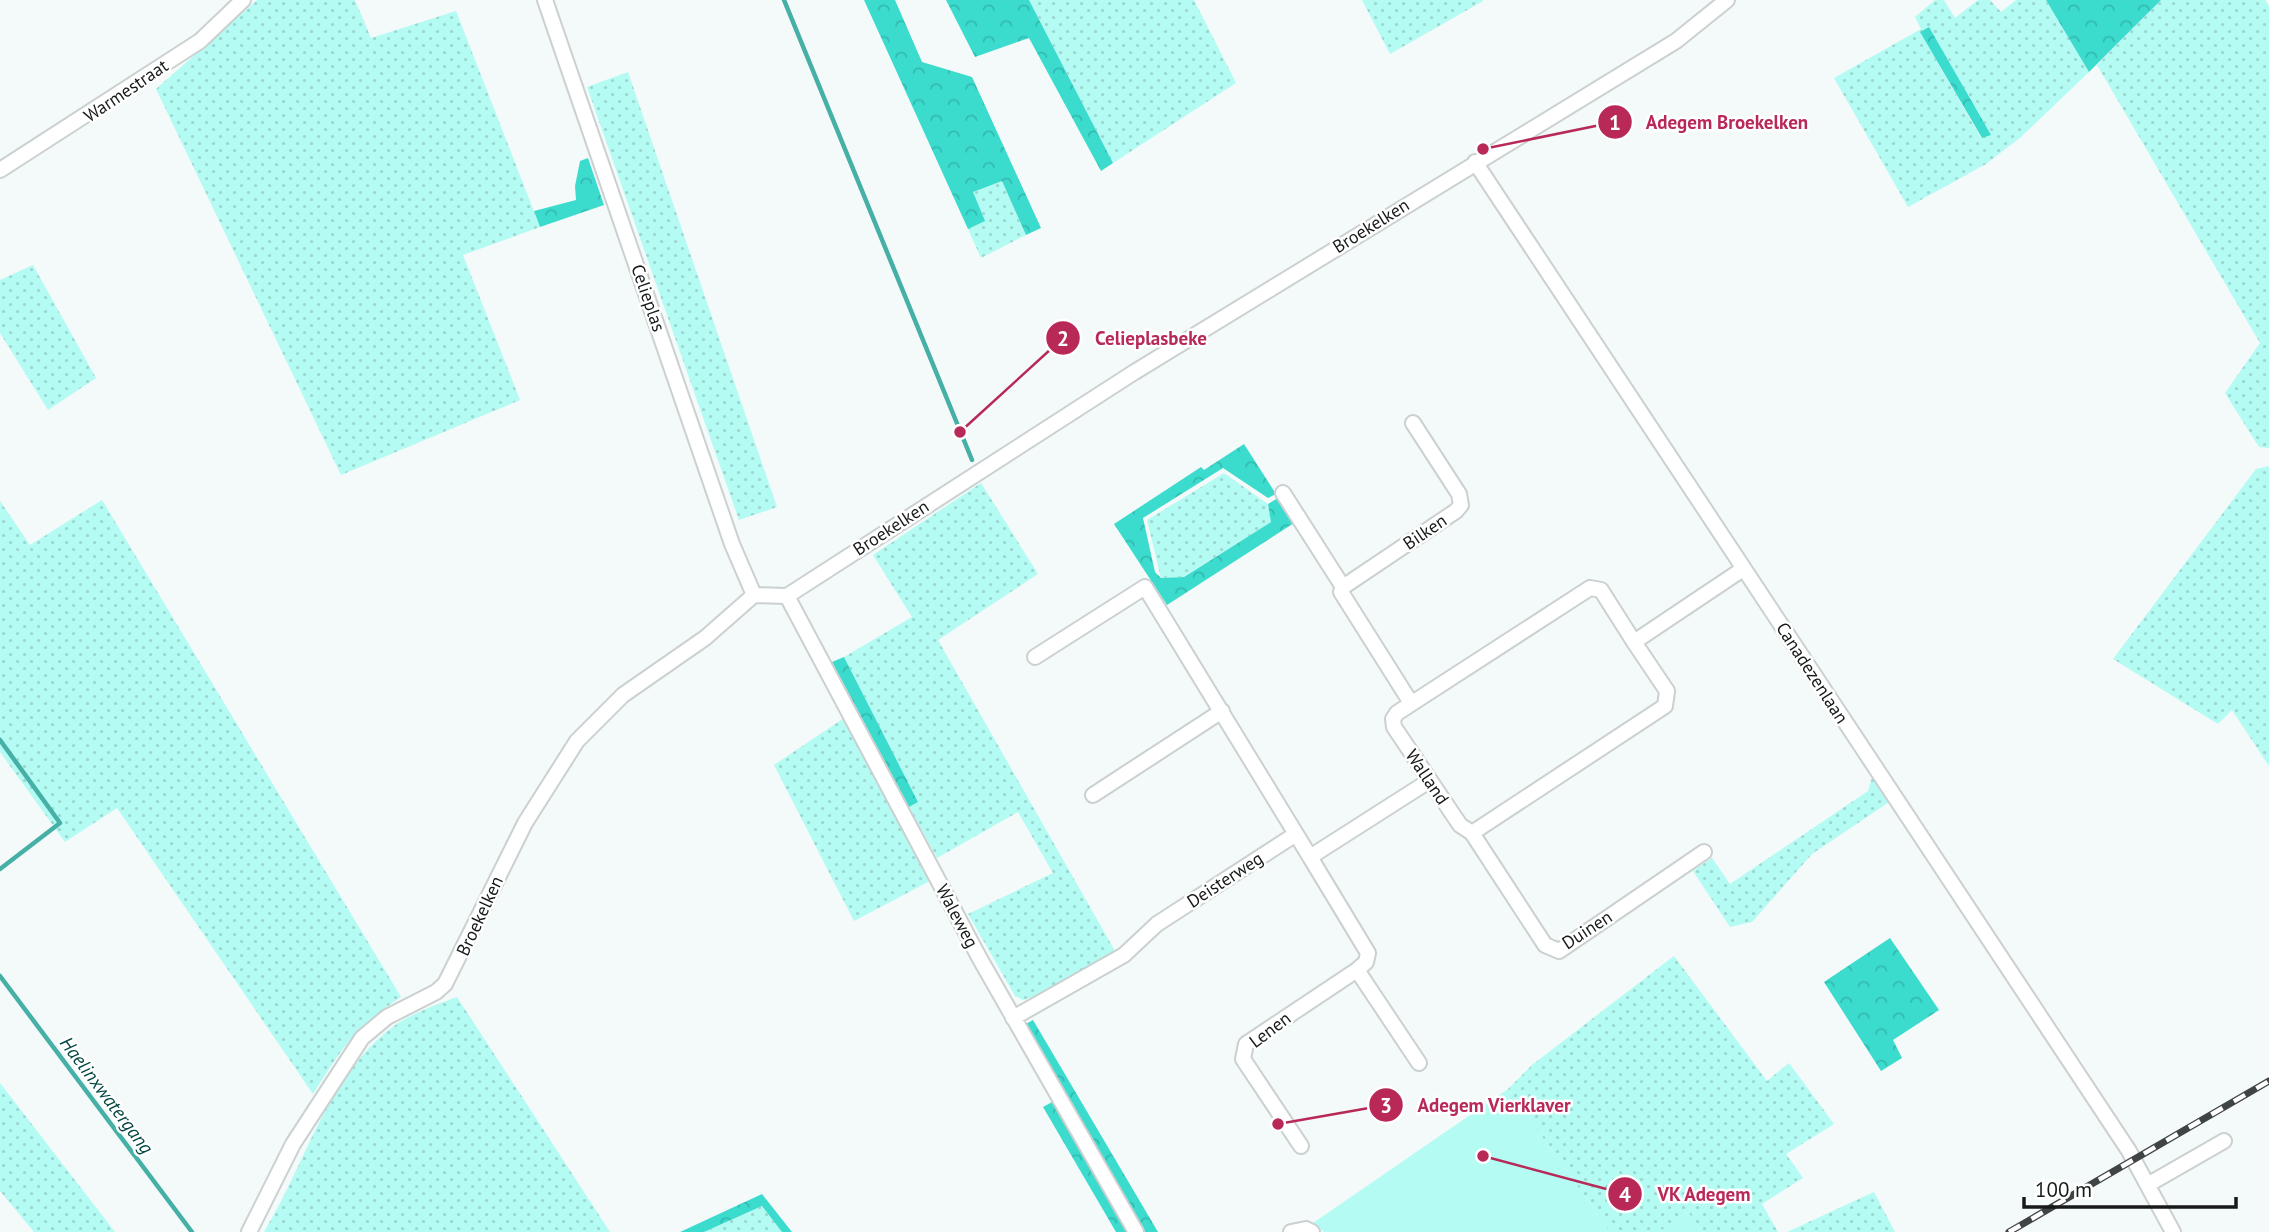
<svg xmlns="http://www.w3.org/2000/svg" width="2269" height="1232" viewBox="0 0 2269 1232" font-family="'PT Sans',sans-serif">
<style>
.grass{fill:url(#grass-dots);fill-rule:evenodd}
.forest{fill:url(#forest-crowns)}
.garden{fill:#b4fbf3}
.lines{fill:none;stroke-linecap:round;stroke-linejoin:round}
.stream{stroke:#46b0a7;stroke-width:4.5}
.minor-casing{stroke:#cad1d0;stroke-width:18}
.minor{stroke:#fff;stroke-width:14}
.rail-casing{stroke:#414444;stroke-width:7}
.rail{stroke:#fff;stroke-width:4.5;stroke-dasharray:13;stroke-linecap:butt}
.labels{text-anchor:middle;stroke-width:5;stroke-linejoin:round;paint-order:stroke}
.street-label{font-size:18px;fill:#181a1a;stroke:#fff}
.water-label{font-size:19px;font-style:italic;fill:#004742;stroke:#fff}
.leader{fill:none;stroke:#b82958;stroke-width:2.5}
.callout-dot{fill:#b82958;stroke:#fff;stroke-width:2.5}
.mark-label{font-size:21px;text-anchor:middle;font-weight:bold;fill:#fff}
.callout-label{font-size:19px;text-anchor:middle;font-weight:bold;fill:#b82958;stroke:#fff;stroke-width:5;stroke-linejoin:round;paint-order:stroke}
</style>
<defs>
<pattern id="grass-dots" width="8" height="8" patternUnits="userSpaceOnUse" patternTransform="scale(1.75)"><rect width="8" height="8" fill="#b4fbf3"/><path d="M2 2h.1M6 6h.1" fill="none" stroke="#9ad7d0" stroke-width="1.8" stroke-linecap="round"/></pattern>
<pattern id="forest-crowns" width="20" height="18" patternUnits="userSpaceOnUse" patternTransform="scale(1.75)"><rect width="20" height="18" fill="#3bdbce"/><path d="M2 6a3 3 0 1 1 6 0M12 15a3 3 0 1 1 6 0" fill="none" stroke="#33bbb0"/></pattern>
</defs>
<rect width="100%" height="100%" fill="#f3faf9"/>
<!-- grass -->
<path class="grass" d="M 257,0 L 355,0 L 371,38 L 456,11 L 540,227 L 463,255 L 520,400 L 341,475 L 156,89 Z
M 1029,0 L 1194,0 L 1236,83 L 1113,163 Z
M 1362,0 L 1482,0 L 1483,1 L 1390,54 Z
M 1935,0 L 1944,0 L 1955,18 L 1978,0 L 1990,0 L 2001,12 L 2016,0 L 2046,0 L 2089,72 L 2021,137 L 1986,164 L 1908,207 L 1834,78 L 1921,29 L 1915,17 ZM 1929,27 L 1990,135 L 1981,138 L 1920,32 Z
M 2161,0 L 2265,0 L 2269,6 L 2269,448 L 2259,447 L 2225,393 L 2260,343 L 2097,65 Z
M 628,72 L 777,507 L 739,520 L 587,87 Z
M 1002,181 L 1026,235 L 981,258 L 968,229 L 984,221 L 973,192 Z
M 33,265 L 96,378 L 48,410 L 0,333 L 0,280 Z
M 2269,466 L 2269,766 L 2232,710 L 2218,724 L 2113,659 L 2256,469 Z
M 1224,473 L 1268,504 L 1271,522 L 1183,577 L 1161,578 L 1147,520 Z
M 981,483 L 1038,574 L 938,640 L 1115,951 L 1033,997 L 1023,1000 L 1015,996 L 968,914 L 1053,873 L 1018,812 L 937,858 L 909,807 L 918,802 L 844,657 L 912,617 L 873,555 Z
M 102,500 L 401,997 C 354,1028 343,1047 313,1094 L 117,808 L 65,842 L 0,752 L 0,501 L 30,545 Z
M 844,718 L 930,881 L 854,921 L 774,765 Z
M 1872,777 L 1889,802 L 1812,854 L 1752,922 L 1730,927 L 1693,871 L 1712,858 L 1730,884 L 1868,791 Z
M 1674,956 L 1767,1081 L 1789,1063 L 1834,1124 L 1786,1154 L 1803,1178 L 1762,1204 L 1778,1232 L 1702,1232 L 1688,1212 L 1659,1232 L 1610,1232 L 1508,1089 L 1532,1065 Z
M 457,997 L 610,1232 L 264,1232 C 306,1164 327,1075 394,1026 C 412,1013 436,1005 457,997 Z
M 0,1083 L 115,1232 L 34,1232 L 0,1191 Z
M 1874,1192 L 1895,1232 L 1787,1232 Z
M 762,1206 L 782,1232 L 704,1232 Z"/>
<!-- forest -->
<path class="forest" d="M 864,0 L 895,0 L 922,62 L 972,77 L 1041,228 L 1026,235 L 1002,181 L 973,192 L 985,221 L 968,229 Z
M 946,0 L 1029,0 L 1113,163 L 1101,171 L 1029,38 L 975,57 Z
M 2046,0 L 2161,0 L 2089,72 Z
M 1929,27 L 1991,135 L 1982,138 L 1920,32 Z
M 588,158 L 604,205 L 540,227 L 534,211 L 576,200 L 575,186 L 580,161 Z
M 1244,444 L 1276,494 L 1268,498 L 1223,468 L 1143,518 L 1155,572 L 1161,578 L 1184,577 L 1271,522 L 1268,504 L 1278,498 L 1294,523 L 1167,605 L 1114,524 L 1201,467 L 1204,470 Z
M 844,657 L 918,802 L 909,807 L 832,662 Z
M 1890,938 L 1939,1010 L 1893,1040 L 1902,1058 L 1881,1071 L 1824,982 Z
M 1033,1020 L 1158,1232 L 1116,1232 L 1043,1107 L 1063,1096 L 1024,1025 Z
M 762,1194 L 792,1232 L 782,1232 L 762,1206 L 704,1232 L 680,1232 Z"/>
<!-- garden -->
<path class="garden" d="M 1508,1089 L 1610,1232 L 1324,1232 L 1313,1223 Z
M 1688,1212 L 1702,1232 L 1659,1232 Z"/>
<g class="lines">
<!-- stream -->
<path class="stream" d="M 784,0 L 972,460
M 0,740 L 60,823 L 0,869
M 0,976 L 192,1232"/>
<defs>
<path id="minor" d="M 545,0 L 732,544 L 754,595
M 1475,162 L 2129,1151 L 2173,1232
M 0,170 L 200,41 L 243,0
M 1283,493 L 1343,587
M 787,596 L 980,959 L 1136,1232
M 1634,642 L 1667,691 L 1665,706 L 1472,833 L 1460,825 L 1394,727 L 1393,719 L 1397,713 L 1590,588 L 1601,590 L 1634,642 L 1743,569
M 1035,657 L 1145,587 L 1296,834
M 1411,703 L 1341,592 L 1343,587 L 1456,511 L 1461,505 L 1459,494 L 1413,423
M 1093,795 L 1222,711
M 1472,833 L 1545,945 L 1559,951 L 1704,852
M 1357,970 L 1419,1063
M 1013,1018 L 1124,955 L 1157,924 L 1296,834 L 1310,857 L 1429,781
M 1301,1146 L 1243,1059 L 1246,1044 L 1357,970 L 1366,962 L 1368,953 L 1310,857
M 2149,1184 L 2224,1141
M 249,1232 L 293,1144 L 362,1038 L 387,1017 L 436,992 L 445,984 L 525,823 L 577,741 L 623,695 L 705,638 L 754,595 L 787,596 L 1133,373 L 1676,41 L 1727,0
M 1291,1232 L 1306,1229 L 1312,1232"/>
</defs>
<!-- minor casing -->
<use href="#minor" class="minor-casing"/>
<!-- minor -->
<use href="#minor" class="minor"/>
<defs>
<path id="rail" d="M 2009,1232 L 2269,1081"/>
</defs>
<!-- rail casing -->
<use href="#rail" class="rail-casing"/>
<!-- rail -->
<use href="#rail" class="rail"/>
</g>
<g class="labels">
<!-- street labels -->
<g class="street-label">
<text transform="translate(126 91) rotate(-34)" y="6">Warmestraat</text>
<text transform="translate(1371 226) rotate(-32)" y="6">Broekelken</text>
<text transform="translate(648 298) rotate(71)" y="6">Celieplas</text>
<text transform="translate(891 528) rotate(-33)" y="6">Broekelken</text>
<text transform="translate(1425 532) rotate(-34)" y="6">Bilken</text>
<text transform="translate(1812 673) rotate(57)" y="6">Canadezenlaan</text>
<text transform="translate(1427 777) rotate(56)" y="6">Walland</text>
<text transform="translate(1225 880) rotate(-33)" y="6">Deisterweg</text>
<text transform="translate(480 916) rotate(-65)" y="6">Broekelken</text>
<text transform="translate(957 916) rotate(62)" y="6">Waleweg</text>
<text transform="translate(1587 930) rotate(-33)" y="6">Duinen</text>
<text transform="translate(1270 1030) rotate(-37)" y="6">Lenen</text>
</g>
<!-- water labels -->
<g class="water-label">
<text transform="translate(107 1095) rotate(53)" y="7">Haelinxwatergang</text>
</g>
</g>
<!-- callouts -->
<path class="leader" d="M1483 149L1615 122M960 432L1063 338M1278 1124L1386 1105M1483 1156L1625 1194"/>
<g class="callout-dot">
<circle cx="1483" cy="149" r="7"/>
<circle cx="960" cy="432" r="7"/>
<circle cx="1278" cy="1124" r="7"/>
<circle cx="1483" cy="1156" r="7"/>
<circle cx="1615" cy="122" r="18"/>
<circle cx="1063" cy="338" r="18"/>
<circle cx="1386" cy="1105" r="18"/>
<circle cx="1625" cy="1194" r="18"/>
</g>
<g class="mark-label">
<text x="1615" y="130">1</text>
<text x="1063" y="346">2</text>
<text x="1386" y="1113">3</text>
<text x="1625" y="1202">4</text>
</g>
<g class="callout-label">
<text x="1727" y="129">Adegem Broekelken</text>
<text x="1151" y="345">Celieplasbeke</text>
<text x="1494" y="1112">Adegem Vierklaver</text>
<text x="1704" y="1201">VK Adegem</text>
</g>
<!-- scale -->
<path d="M2024 1197v10h212v-10" fill="none" stroke="#181a1a" stroke-width="3.5"/>
<text x="2035" y="1197" font-size="21" fill="#181a1a" stroke="#ffffff" stroke-width="5" paint-order="stroke">100 m</text>
</svg>
